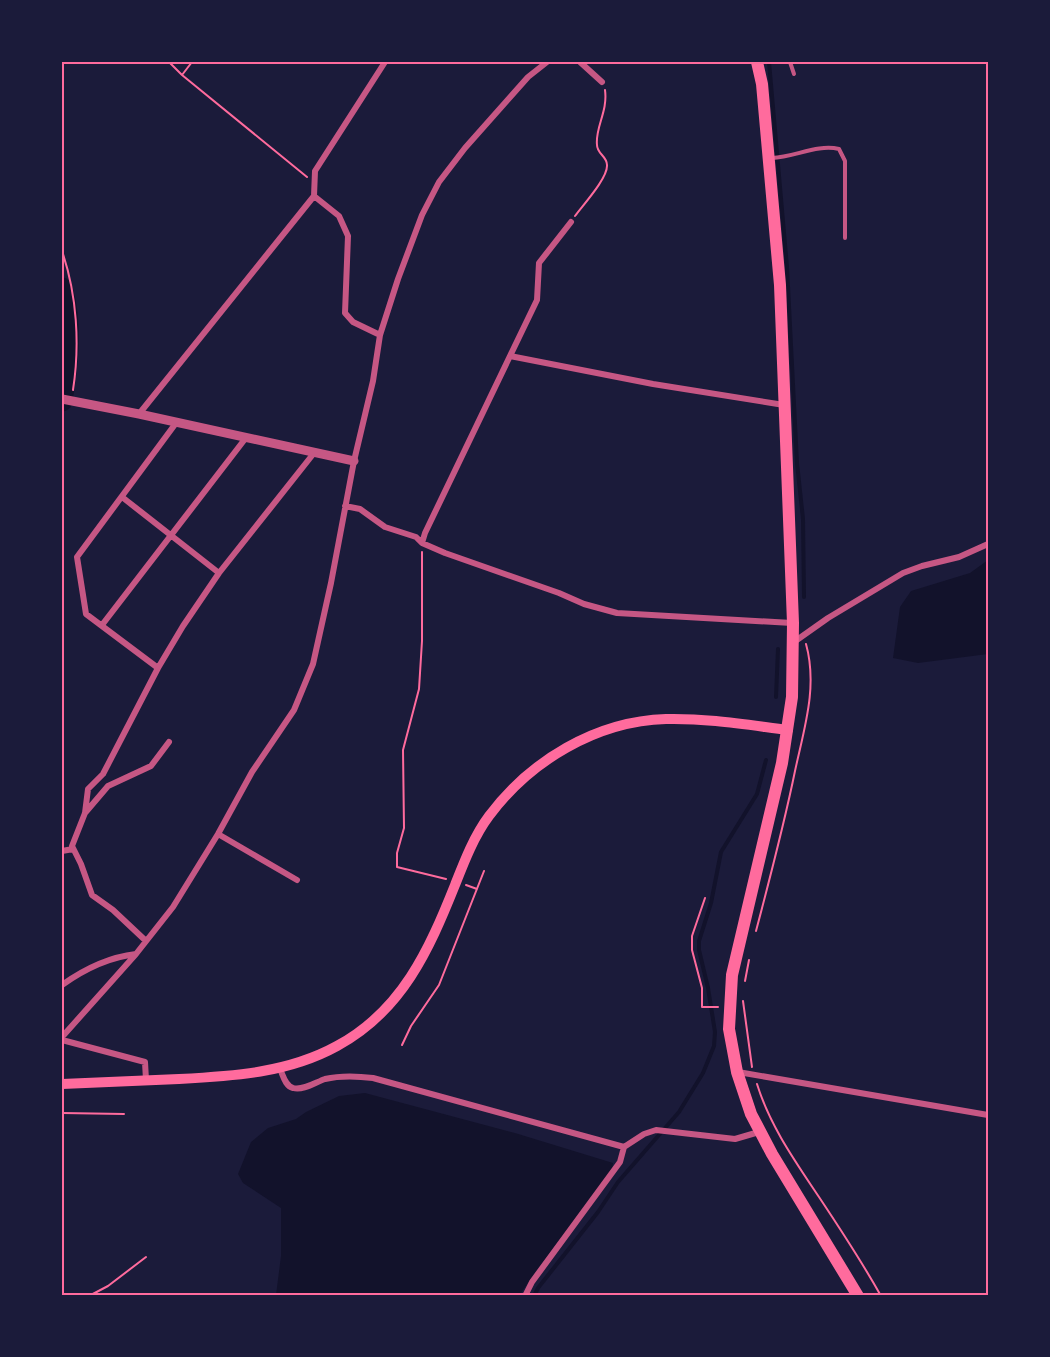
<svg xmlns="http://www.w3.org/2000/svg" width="1050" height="1357" viewBox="0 0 1050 1357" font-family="'Sofia Sans Condensed',sans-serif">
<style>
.water{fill:#12122b}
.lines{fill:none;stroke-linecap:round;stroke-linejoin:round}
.stream{stroke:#12122b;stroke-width:4}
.river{stroke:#12122b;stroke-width:21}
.path{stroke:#ff6b9d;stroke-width:2}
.service{stroke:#c65784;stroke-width:4}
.minor{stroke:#c65784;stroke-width:6}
.tertiary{stroke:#c65784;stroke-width:9}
.secondary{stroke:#ff6b9d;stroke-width:10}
.primary{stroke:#ff6b9d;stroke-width:12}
.neatline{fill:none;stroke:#ff6b9d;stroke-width:2}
</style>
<rect width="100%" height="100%" fill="#1b1b3a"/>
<!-- water -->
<path class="water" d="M 988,560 L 988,654 L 918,663 L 893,658 L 900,607 L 911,591 L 970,573 Z
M 365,1093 L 515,1133 L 613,1163 L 612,1171 L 536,1271 L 519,1296 L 276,1295 L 281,1256 L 281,1208 L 243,1183 L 238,1174 L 251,1142 L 268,1128 L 296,1119 L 306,1112 L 339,1096 Z"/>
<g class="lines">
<!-- stream -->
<path class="stream" d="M 769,62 L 787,267 L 797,463 L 803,519 L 804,597
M 776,697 L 778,649
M 534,1296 L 538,1288 L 598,1212 L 618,1182 L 679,1112 L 703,1073 L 714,1046 L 715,1032 L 708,988 L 699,950 L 699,941 L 711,903 L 721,852 L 757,794 L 766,760"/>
<!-- river -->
<path class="river" d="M 62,288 C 73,325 68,363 62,401"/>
<!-- path -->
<path class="path" d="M 169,62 L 182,75 L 307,177
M 182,75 L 192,62
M 575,216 C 583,205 608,178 607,165 C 607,156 597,154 597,145 C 595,127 608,112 605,90
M 62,251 C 77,295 80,345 73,390
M 422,552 L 422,641 L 419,689 L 403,750 L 404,828 L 397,853 L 397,867 L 446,879
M 466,885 L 477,889
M 705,898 L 692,936 L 692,950 L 702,988 L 702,1007 L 718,1007
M 756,931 C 770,878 784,825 795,771 C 804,729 818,687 806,644
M 745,981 L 749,960
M 743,1001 L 752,1067
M 402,1045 L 411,1026 L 439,985 L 484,871
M 757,1084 C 770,1126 795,1161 819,1197 C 841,1230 862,1262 881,1296
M 62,1113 L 124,1114
M 89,1296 L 108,1286 L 146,1257"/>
<!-- service -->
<path class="service" d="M 790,62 L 794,74
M 772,158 C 795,157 817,144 839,149 L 845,161 L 845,238"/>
<!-- minor -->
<path class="minor" d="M 580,62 L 602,82
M 314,196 L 339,216 L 348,236 L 345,313 L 353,322 L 380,335
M 510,356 L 537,300 L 539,263 L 571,222
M 139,414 L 314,196 L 315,171 L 385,62
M 122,497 L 219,573
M 345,506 L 360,509 L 385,527 L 416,537 L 422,543 L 445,553 L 559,593 L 584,604 L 617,613 L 792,623
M 422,543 L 425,533 L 510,356 L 653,384 L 784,405
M 102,625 L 245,439
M 794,642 L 828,618 L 903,573 L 922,566 L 959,557 L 988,544
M 158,668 L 86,614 L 77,557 L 176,423
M 85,813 L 108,786 L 151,766 L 169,742
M 218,834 L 297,880
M 62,851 L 73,849
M 146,941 L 113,910 L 92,895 L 81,864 L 72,846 L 85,813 L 88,789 L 103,774 L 158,668 L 183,626 L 219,573 L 314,453
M 62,985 C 83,970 110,957 136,954 L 173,907 L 218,834 L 252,772 L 294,710 L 313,664 L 331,583 L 354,461 L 373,381 L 380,335 L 398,279 L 422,215 L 439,182 L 465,148 L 528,77 L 547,62
M 62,1037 L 136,954
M 62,1040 L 145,1062 L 146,1080
M 280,1069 C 283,1075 285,1086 293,1088 C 303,1091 316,1082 325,1079 C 342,1075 357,1076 373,1078 L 624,1147
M 738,1072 L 988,1115
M 525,1296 L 532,1282 L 620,1162 L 624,1147 L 644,1134 L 656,1130 L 735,1139 L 759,1132"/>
<!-- tertiary -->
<path class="tertiary" d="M 62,399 L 139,414 L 354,461"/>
<!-- secondary -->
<path class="secondary" d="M 62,1084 C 101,1082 140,1081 179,1079 C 234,1076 288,1073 337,1046 C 402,1011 429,950 455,885 C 464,862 474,836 489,816 C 530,761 596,721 666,719 C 707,718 748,725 788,730"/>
<!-- primary -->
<path class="primary" d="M 757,62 L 762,84 L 780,285 L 793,623 L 792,697 L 782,763 L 732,975 L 729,1029 L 737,1072 L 751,1114 L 772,1154 L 858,1296"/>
</g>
<!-- border -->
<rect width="1050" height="1357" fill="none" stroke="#1b1b3a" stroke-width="126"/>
<rect x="63" y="63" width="924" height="1231" class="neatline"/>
</svg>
